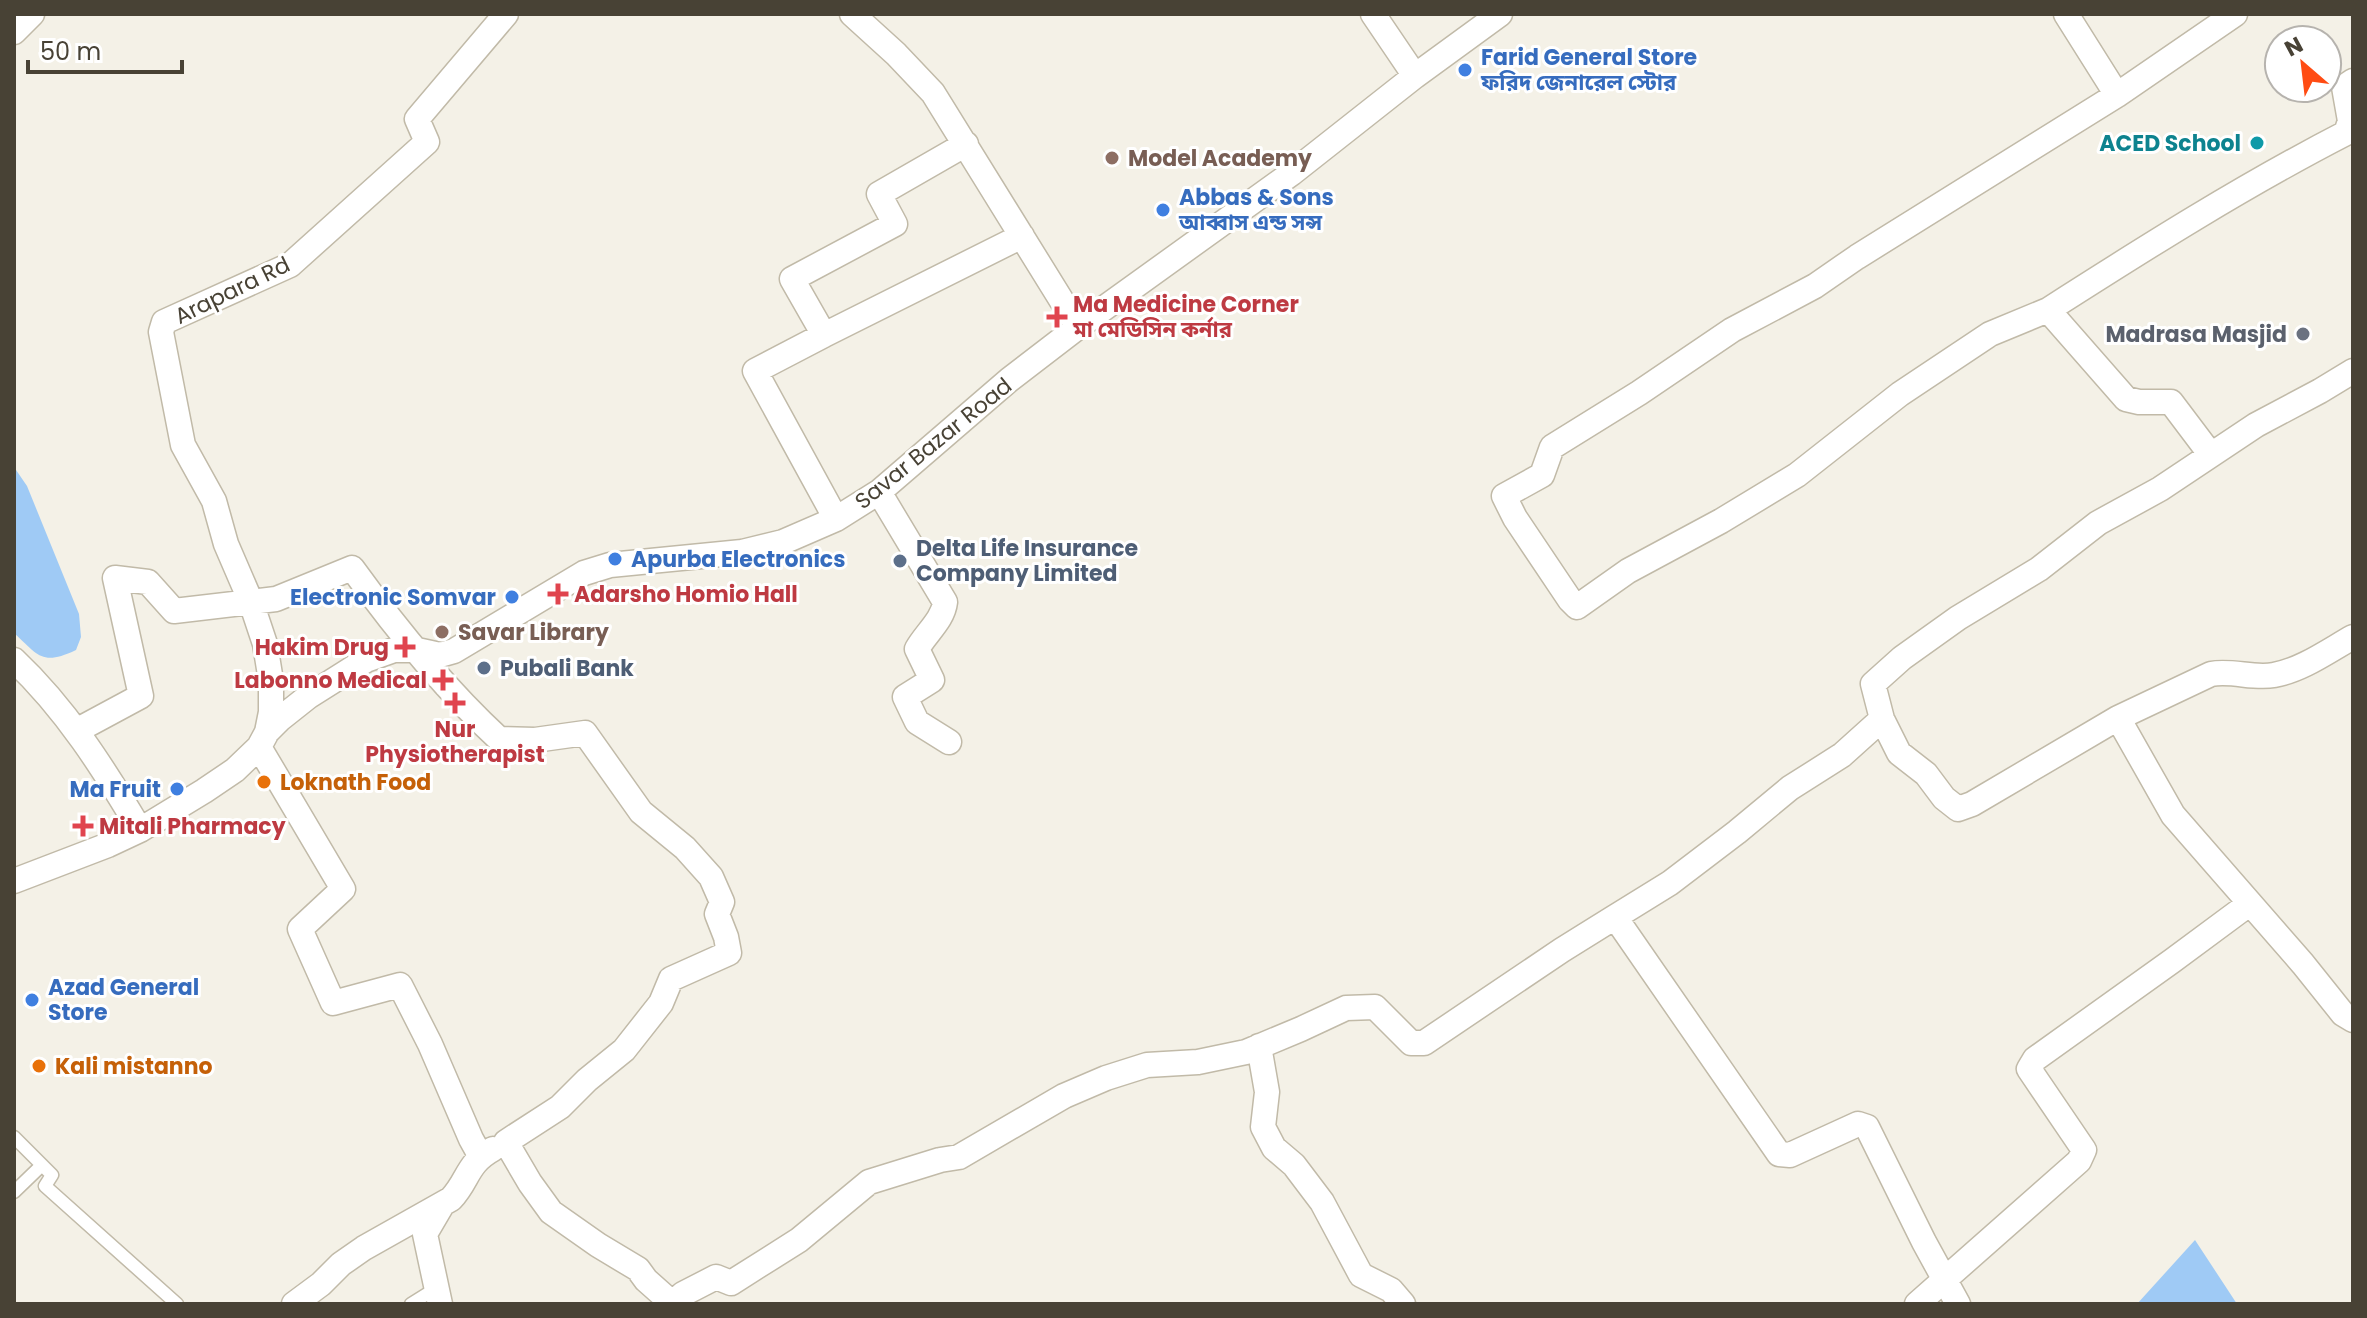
<svg xmlns="http://www.w3.org/2000/svg" width="2367" height="1318" viewBox="0 0 2367 1318" font-family="Poppins,'Noto Sans Bengali',sans-serif">
<style>
.water{fill:#9fcaf5}
.lines{fill:none;stroke-linecap:round;stroke-linejoin:round}
.lane-casing{stroke:#c1baa8;stroke-width:15}
.street-casing{stroke:#c1baa8;stroke-width:27}
.lane{stroke:#fff;stroke-width:12}
.street{stroke:#fff;stroke-width:24}
.shop-dot{fill:#3f7fe0;stroke:#fff;stroke-width:3}
.culture-dot{fill:#0f9aa8;stroke:#fff;stroke-width:3}
.education-dot{fill:#8d6e63;stroke:#fff;stroke-width:3}
.health-dot{fill:#e0444e;stroke:#fff;stroke-width:3}
.worship-dot{fill:#6b7280;stroke:#fff;stroke-width:3}
.service-dot{fill:#5c6f8a;stroke:#fff;stroke-width:3}
.food-dot{fill:#e8710a;stroke:#fff;stroke-width:3}
.labels{text-anchor:middle;stroke-width:6;stroke-linejoin:round;paint-order:stroke}
.shop-label{font-size:22px;font-weight:bold;fill:#366cbe;stroke:#fff;text-anchor:start}
.culture-label{font-size:22px;font-weight:bold;fill:#0d838f;stroke:#fff;text-anchor:end}
.education-label{font-size:22px;font-weight:bold;fill:#785e54;stroke:#fff;text-anchor:start}
.street-label{font-size:22px;fill:#484235;stroke:#fff}
.health-label{font-size:22px;font-weight:bold;fill:#be3a42;stroke:#fff;text-anchor:start}
.worship-label{font-size:22px;font-weight:bold;fill:#5b616d;stroke:#fff;text-anchor:end}
.service-label{font-size:22px;font-weight:bold;fill:#4e5e75;stroke:#fff;text-anchor:start}
.food-label{font-size:22px;font-weight:bold;fill:#c56008;stroke:#fff;text-anchor:start}
</style>
<rect width="100%" height="100%" fill="#f4f1e7"/>
<!-- water -->
<path class="water" d="M 14,467 L 27,486 L 79,614 L 81,637 L 76,650 C 42,666 39,656 14,633 Z
M 2195,1240 L 2237,1304 L 2137,1304 Z"/>
<g class="lines">
<defs>
<path id="lane" d="M 14,1137 L 52,1175 L 45,1186 L 177,1304
M 14,1192 L 42,1165
M 411,1304 L 435,1289"/>
<path id="street" d="M 852,14 L 896,54 L 933,93 L 1078,327
M 1373,14 L 1415,76
M 2066,14 L 2117,95
M 14,32 L 32,14
M 2048,310 C 2145,248 2243,186 2346,133 L 2350,121 L 2344,87 L 2353,81
M 824,335 L 1022,236
M 2353,371 L 2320,391 L 2256,425 L 2160,489 L 2098,523 L 2039,569 L 1958,618 L 1902,658 L 1873,684 L 1882,719 L 1899,753 L 1926,774 L 1944,798 L 1958,809 L 1972,804 L 2118,718 L 2173,815 L 2303,964 L 2343,1014 L 2353,1020
M 2211,455 L 2171,402 L 2139,402 L 2126,399 L 2048,310 L 1990,334 L 1900,394 L 1797,475 L 1721,521 L 1628,571 L 1577,607 L 1570,600 L 1515,518 L 1504,496 L 1542,475 L 1552,447 L 1639,393 L 1732,330 L 1815,286 L 1857,257 L 2117,95 L 2235,14
M 879,492 L 945,602 C 943,620 926,633 917,649 L 932,680 L 905,697 L 917,722 L 949,742
M 836,519 L 755,371 L 824,335 L 792,279 L 895,224 L 879,194 L 966,144
M 14,660 C 66,709 104,769 140,830
M 2118,718 L 2211,674 C 2232,670 2254,679 2274,675 C 2302,670 2328,651 2353,637
M 76,731 L 141,696 L 115,578 L 148,582 L 174,611 L 276,599 L 352,568 C 394,626 447,691 499,739 L 535,740 L 585,733 L 641,812 L 685,848 L 711,877 L 722,902 L 717,914 L 726,937 L 729,953 L 671,979 L 661,1003 L 624,1050 L 587,1080 L 560,1107 L 506,1142 L 530,1183 L 551,1212 L 598,1245 L 638,1269 L 646,1280 L 673,1304
M 267,732 L 271,712 L 271,681 L 265,644 L 251,602 L 226,544 L 214,501 L 183,445 L 161,332 L 164,322 L 290,265 L 427,142 L 417,119 L 506,14
M 259,747 L 343,889 L 300,929 L 333,1003 L 400,985 L 430,1044 L 471,1139 L 481,1157
M 14,881 L 108,845 L 140,830 L 204,791 L 235,770 L 259,747 L 267,732 L 280,719 L 309,696 L 366,660 L 394,650 L 417,650 L 440,655 L 454,651 L 584,573 L 610,565 L 742,552 L 783,542 L 836,519 L 879,492 L 1009,380 L 1078,327 L 1292,173 L 1415,76 L 1500,14
M 1615,917 L 1670,883 L 1737,832 L 1790,788 L 1842,755 L 1882,719
M 1259,1046 L 1267,1092 L 1263,1127 L 1274,1148 L 1294,1165 L 1322,1202 L 1361,1275 L 1391,1290 L 1403,1304
M 294,1304 L 321,1284 L 341,1264 L 364,1248 L 451,1199 C 469,1180 466,1164 493,1149
M 440,1304 L 425,1234 L 442,1205
M 672,1304 L 683,1294 L 716,1277 L 731,1283 L 799,1240 L 869,1182 L 940,1160 L 959,1157 L 1064,1096 L 1106,1078 L 1147,1065 L 1198,1062 L 1246,1052 L 1301,1029 L 1346,1008 L 1375,1007 L 1411,1043 L 1424,1043 L 1562,950 L 1615,917 L 1779,1154 L 1790,1155 L 1858,1124 L 1867,1127 L 1924,1242 L 1958,1304
M 1917,1304 L 2079,1161 L 2084,1150 L 2029,1069 L 2035,1059 L 2172,961 L 2249,904"/>
</defs>
<!-- lane casing -->
<use href="#lane" class="lane-casing"/>
<!-- street casing -->
<use href="#street" class="street-casing"/>
<!-- lane -->
<use href="#lane" class="lane"/>
<!-- street -->
<use href="#street" class="street"/>
</g>
<!-- markers -->
<g class="shop-dot">
<circle cx="1465" cy="70" r="8"/>
<circle cx="1163" cy="210" r="8"/>
<circle cx="615" cy="559" r="8"/>
<circle cx="512" cy="597" r="8"/>
<circle cx="177" cy="789" r="8"/>
<circle cx="32" cy="1000" r="8"/>
</g>
<circle class="culture-dot" cx="2257" cy="143" r="8"/>
<g class="education-dot">
<circle cx="1112" cy="158" r="8"/>
<circle cx="442" cy="632" r="8"/>
</g>
<g class="health-dot">
<path d="M1053 305h8v8h8v8h-8v8h-8v-8h-8v-8h8z"/>
<path d="M554 582h8v8h8v8h-8v8h-8v-8h-8v-8h8z"/>
<path d="M401 635h8v8h8v8h-8v8h-8v-8h-8v-8h8z"/>
<path d="M439 668h8v8h8v8h-8v8h-8v-8h-8v-8h8z"/>
<path d="M451 691h8v8h8v8h-8v8h-8v-8h-8v-8h8z"/>
<path d="M79 814h8v8h8v8h-8v8h-8v-8h-8v-8h8z"/>
</g>
<circle class="worship-dot" cx="2303" cy="334" r="8"/>
<g class="service-dot">
<circle cx="900" cy="561" r="8"/>
<circle cx="484" cy="668" r="8"/>
</g>
<g class="food-dot">
<circle cx="264" cy="782" r="8"/>
<circle cx="39" cy="1066" r="8"/>
</g>
<g class="labels">
<!-- shop labels -->
<g class="shop-label">
<text x="1481" y="65">Farid General Store<tspan x="1481" dy="25">ফরিদ জেনারেল স্টোর</tspan></text>
<text x="1179" y="205">Abbas &amp; Sons<tspan x="1179" dy="25">আব্বাস এন্ড সন্স</tspan></text>
<text x="631" y="567">Apurba Electronics</text>
<text x="496" y="605" text-anchor="end">Electronic Somvar</text>
<text x="161" y="797" text-anchor="end">Ma Fruit</text>
<text x="48" y="995">Azad General<tspan x="48" dy="25">Store</tspan></text>
</g>
<!-- culture labels -->
<g class="culture-label">
<text x="2241" y="151">ACED School</text>
</g>
<!-- education labels -->
<g class="education-label">
<text x="1128" y="166">Model Academy</text>
<text x="458" y="640">Savar Library</text>
</g>
<!-- street labels -->
<g class="street-label">
<text transform="translate(232 290) rotate(-26)" y="8">Arapara Rd</text>
<text transform="translate(933 443) rotate(-39)" y="8">Savar Bazar Road</text>
</g>
<!-- health labels -->
<g class="health-label">
<text x="1073" y="312">Ma Medicine Corner<tspan x="1073" dy="25">মা মেডিসিন কর্নার</tspan></text>
<text x="574" y="602">Adarsho Homio Hall</text>
<text x="389" y="655" text-anchor="end">Hakim Drug</text>
<text x="427" y="688" text-anchor="end">Labonno Medical</text>
<text x="455" y="737" text-anchor="middle">Nur<tspan x="455" dy="25">Physiotherapist</tspan></text>
<text x="99" y="834">Mitali Pharmacy</text>
</g>
<!-- worship labels -->
<g class="worship-label">
<text x="2287" y="342">Madrasa Masjid</text>
</g>
<!-- service labels -->
<g class="service-label">
<text x="916" y="556">Delta Life Insurance<tspan x="916" dy="25">Company Limited</tspan></text>
<text x="500" y="676">Pubali Bank</text>
</g>
<!-- food labels -->
<g class="food-label">
<text x="280" y="790">Loknath Food</text>
<text x="55" y="1074">Kali mistanno</text>
</g>
</g>
<!-- border -->
<rect width="2367" height="1318" fill="none" stroke="#484235" stroke-width="32"/>
<!-- north arrow -->
<g transform="translate(2303 64) rotate(332)"><circle r="38" fill="#ffffff" stroke="#b6b3ae" stroke-width="2"/>
<path d="M0-6L14 30L0 20L-14 30Z" fill="#ff4c13"/>
<text y="-12" font-size="22" font-weight="bold" text-anchor="middle" fill="#484235">N</text>
</g>
<!-- scale -->
<path d="M28 60v12h154v-12" fill="none" stroke="#484235" stroke-width="4"/>
<text x="40" y="60" font-size="24" fill="#484235" stroke="#ffffff" stroke-width="6" paint-order="stroke">50 m</text>
</svg>
